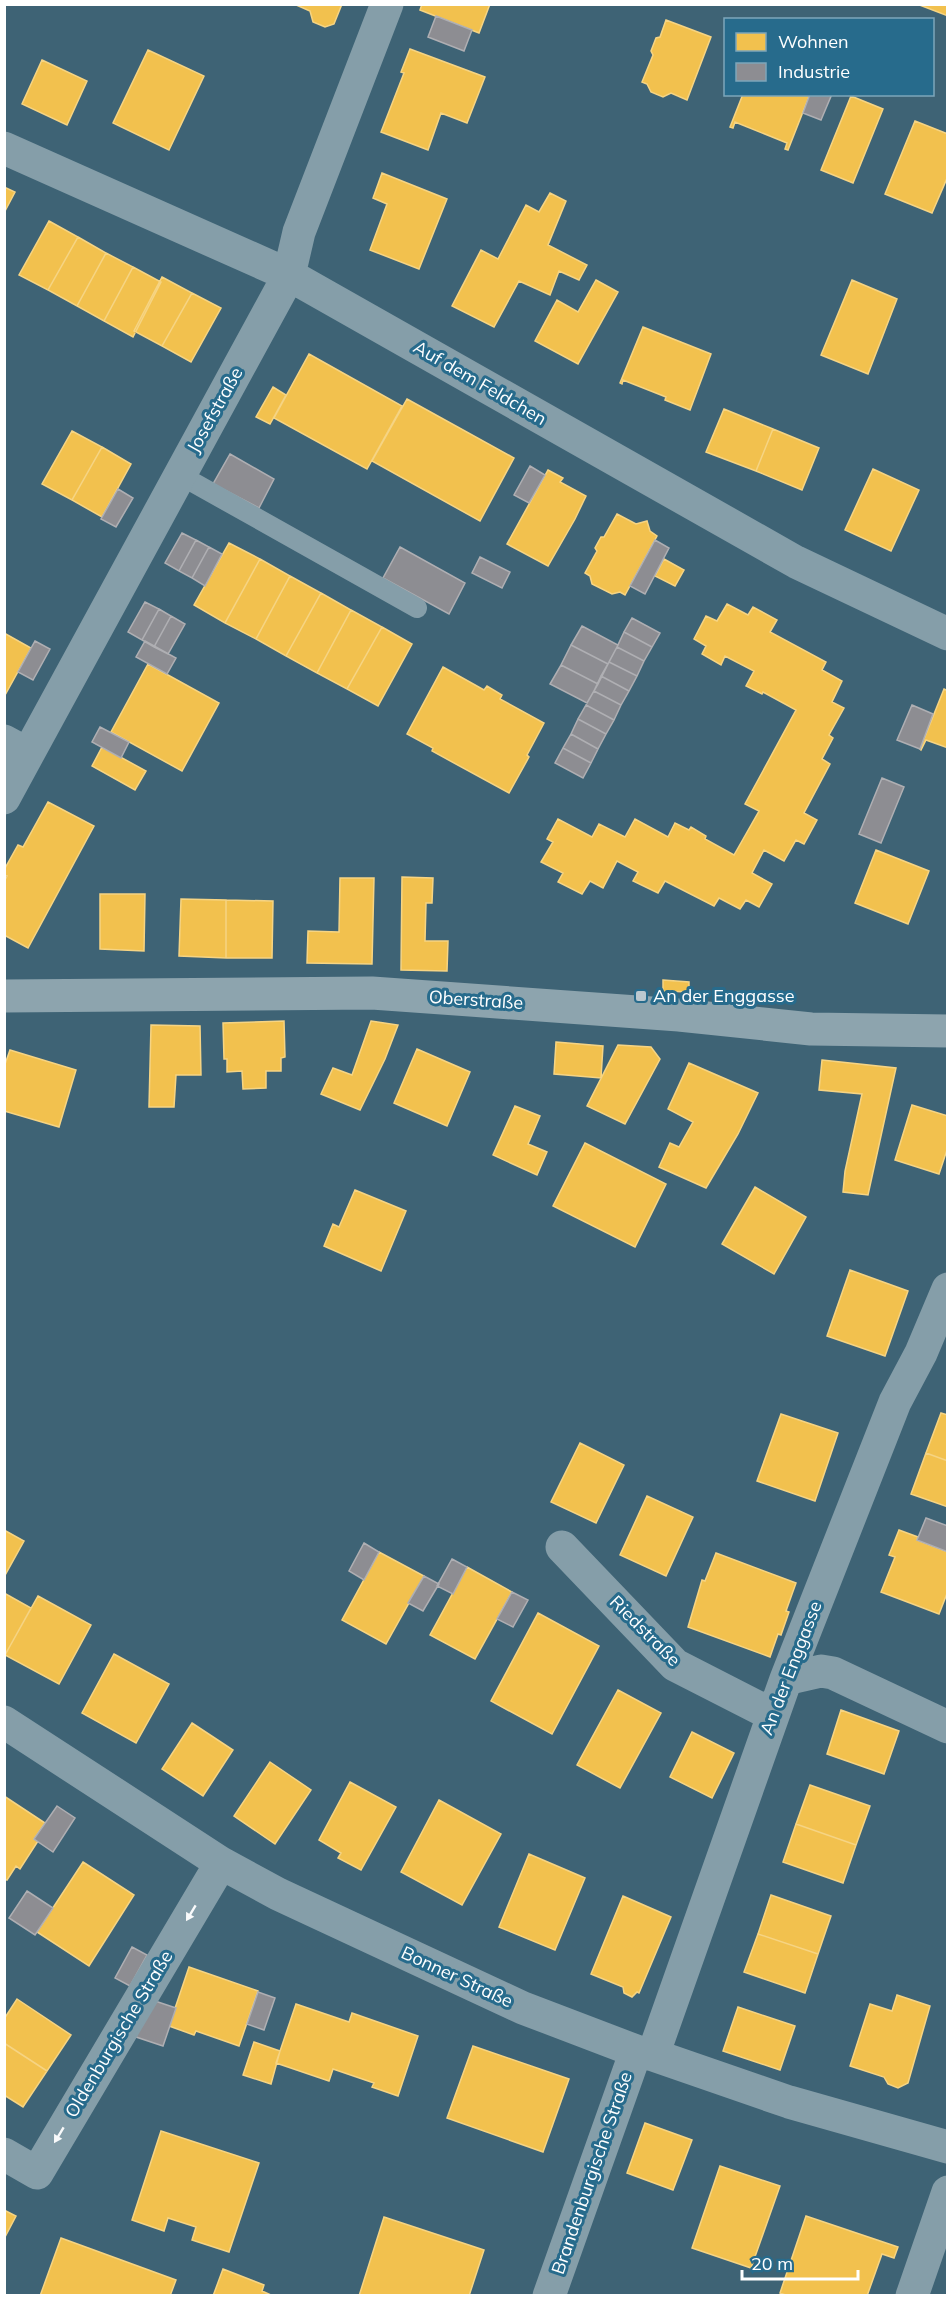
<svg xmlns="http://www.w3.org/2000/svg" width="952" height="2300" viewBox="0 0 952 2300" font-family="Mulish,sans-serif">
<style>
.homes{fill:#f2c14e;stroke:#f6d483;stroke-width:1.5}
.industry{fill:#8d8d92;stroke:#afafb3;stroke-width:1.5}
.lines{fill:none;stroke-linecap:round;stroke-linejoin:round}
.lane{stroke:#859ea9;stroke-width:20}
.street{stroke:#859ea9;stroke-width:33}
.secondary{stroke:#8da4ae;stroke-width:33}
.oneway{fill:#f9fafb}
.poi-dot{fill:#bbc8cf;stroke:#276b8c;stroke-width:2}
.labels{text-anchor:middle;stroke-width:6;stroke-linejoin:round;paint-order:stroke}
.street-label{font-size:18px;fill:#fff;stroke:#276b8c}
.poi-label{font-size:18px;fill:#fff;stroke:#276b8c;text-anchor:start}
</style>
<rect width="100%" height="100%" fill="#3e6375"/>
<!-- homes -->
<path class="homes" d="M 294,4 L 342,4 L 334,24 L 325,27 L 313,22 L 310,11 Z
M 422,4 L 490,4 L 479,33 L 420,10 Z
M 917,4 L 948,4 L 948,16 Z
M 666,20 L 711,37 L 687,100 L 671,93 L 663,97 L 651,92 L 647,84 L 642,82 L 653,55 L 651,51 L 656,38 L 660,37 Z
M 410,49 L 485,77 L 467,123 L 441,113 L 428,150 L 381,132 L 404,73 L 401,72 Z
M 148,50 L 204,76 L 169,150 L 113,123 Z
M 42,60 L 87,81 L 67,125 L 22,104 Z
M 743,94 L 810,94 L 788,150 L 785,149 L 787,143 L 735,122 L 733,128 L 730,127 Z
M 851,96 L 883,109 L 853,183 L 821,170 Z
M 915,121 L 948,134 L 948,176 L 932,213 L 885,194 Z
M 382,173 L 447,199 L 419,269 L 370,250 L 387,204 L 373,198 Z
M 4,187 L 15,192 L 4,213 Z
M 550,193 L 566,201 L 548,245 L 587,265 L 579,280 L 559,271 L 550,295 L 519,281 L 494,327 L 452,306 L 481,250 L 498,259 L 526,205 L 539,212 Z
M 49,221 L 78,237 L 48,290 L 19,275 Z
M 78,237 L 106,253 L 77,306 L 48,290 Z
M 106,253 L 133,267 L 104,321 L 77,306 Z
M 133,267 L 161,282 L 133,337 L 104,321 Z
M 162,277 L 192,293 L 162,346 L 134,331 Z
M 596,280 L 618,292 L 578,364 L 535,341 L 557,300 L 578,312 Z
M 852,280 L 897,299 L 868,374 L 821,355 Z
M 192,293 L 221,308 L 191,362 L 162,346 Z
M 643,327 L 711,354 L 690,410 L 665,400 L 666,397 L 623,380 L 622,384 L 620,383 Z
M 309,354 L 402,406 L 367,469 L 274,418 Z
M 273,387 L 286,395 L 270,424 L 256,417 Z
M 407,399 L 514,458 L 480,521 L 372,461 Z
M 724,409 L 773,429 L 756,471 L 706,452 Z
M 773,429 L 819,448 L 802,490 L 756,471 Z
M 72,431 L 102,447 L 72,500 L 42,484 Z
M 102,447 L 131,464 L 102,517 L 72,500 Z
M 873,469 L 919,490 L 891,551 L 845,530 Z
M 548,470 L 563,478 L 560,482 L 586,496 L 575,519 L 548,566 L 507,544 Z
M 617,514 L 636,524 L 647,521 L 650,531 L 657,536 L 625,595 L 620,592 L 612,594 L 592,584 L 590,576 L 585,573 L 597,551 L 595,548 L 601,537 L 604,537 Z
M 229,543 L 260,559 L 225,623 L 194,605 Z
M 260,559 L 290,576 L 256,639 L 225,623 Z
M 664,559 L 684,570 L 675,586 L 655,576 Z
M 290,576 L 321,593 L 286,656 L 256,639 Z
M 321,593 L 351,610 L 317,673 L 286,656 Z
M 727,604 L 748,615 L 753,607 L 777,620 L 770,632 L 826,662 L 822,670 L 842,681 L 832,702 L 844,708 L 829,735 L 833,738 L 822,759 L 830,764 L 804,813 L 817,820 L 804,844 L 796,840 L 784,861 L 764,850 L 752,873 L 772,884 L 759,907 L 746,900 L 740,909 L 719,898 L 714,906 L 665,881 L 658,893 L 633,881 L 638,872 L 617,861 L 603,888 L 590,881 L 582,894 L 558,882 L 563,873 L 541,862 L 553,842 L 547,839 L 558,819 L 592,837 L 599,824 L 625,837 L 635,819 L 668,837 L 675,823 L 689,830 L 691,827 L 706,836 L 705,839 L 734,855 L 759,811 L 745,804 L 796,710 L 763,692 L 762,694 L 746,686 L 754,671 L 725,656 L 721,665 L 702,654 L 706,646 L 694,639 L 706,616 L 717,621 Z
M 351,610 L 382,627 L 347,689 L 317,673 Z
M 382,627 L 412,644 L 378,706 L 347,689 Z
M 4,633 L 31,648 L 4,697 Z
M 148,664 L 219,703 L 182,771 L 111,732 Z
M 443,667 L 484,690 L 487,686 L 502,695 L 500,699 L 544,723 L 527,755 L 529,757 L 509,793 L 432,751 L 433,748 L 407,734 Z
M 944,689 L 948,691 L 948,748 L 926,740 L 921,750 L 920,749 Z
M 102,747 L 146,771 L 135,790 L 92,766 Z
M 48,802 L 94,826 L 28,948 L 4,935 L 4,882 L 7,876 L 4,875 L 4,870 L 18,845 L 23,847 Z
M 876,850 L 929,871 L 908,924 L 855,903 Z
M 402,877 L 433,878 L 432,903 L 426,903 L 425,941 L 448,941 L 447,971 L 401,970 Z
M 340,878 L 374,878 L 372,964 L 307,963 L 308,931 L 339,932 Z
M 100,894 L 145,894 L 144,951 L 100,949 Z
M 181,899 L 226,900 L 226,958 L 179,956 Z
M 226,900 L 273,901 L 272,958 L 226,958 Z
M 663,980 L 689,982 L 689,992 L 663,991 Z
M 284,1021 L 285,1057 L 281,1058 L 281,1071 L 266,1071 L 266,1088 L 243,1089 L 242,1071 L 227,1072 L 227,1059 L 224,1059 L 223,1023 Z
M 371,1021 L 398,1025 L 385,1059 L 360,1110 L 321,1094 L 333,1068 L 352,1075 Z
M 151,1025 L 200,1026 L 201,1075 L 176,1075 L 174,1107 L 149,1107 Z
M 556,1042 L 603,1046 L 601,1078 L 554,1074 Z
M 618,1045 L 651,1047 L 660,1059 L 625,1124 L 587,1106 Z
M 417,1049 L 470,1072 L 447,1126 L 394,1103 Z
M 10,1050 L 76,1070 L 59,1127 L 4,1111 L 4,1067 Z
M 822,1060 L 896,1068 L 868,1195 L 843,1192 L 845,1171 L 862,1094 L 819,1090 Z
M 689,1063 L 758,1093 L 738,1134 L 706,1188 L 659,1167 L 670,1143 L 679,1147 L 693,1122 L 668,1109 Z
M 912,1105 L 948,1116 L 948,1147 L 939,1174 L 895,1160 Z
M 515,1106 L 540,1116 L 528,1144 L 547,1152 L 537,1175 L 493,1155 Z
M 585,1143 L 666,1184 L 635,1247 L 553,1206 Z
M 755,1187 L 806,1217 L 774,1274 L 722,1244 Z
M 355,1190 L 406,1211 L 381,1271 L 324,1246 L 333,1224 L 339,1227 Z
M 850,1270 L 908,1291 L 885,1356 L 827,1336 Z
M 941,1413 L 948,1415 L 948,1461 L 926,1453 Z
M 781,1414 L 838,1433 L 815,1501 L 757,1481 Z
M 580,1443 L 624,1465 L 596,1523 L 551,1502 Z
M 926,1453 L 948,1461 L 948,1507 L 911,1494 Z
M 647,1496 L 693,1517 L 666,1576 L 620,1555 Z
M 4,1530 L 24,1541 L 4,1577 Z
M 899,1530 L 918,1537 L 917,1540 L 948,1552 L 948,1591 L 939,1614 L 881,1592 L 895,1557 L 889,1555 Z
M 379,1552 L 424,1576 L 386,1644 L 342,1620 Z
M 716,1553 L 796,1583 L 786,1611 L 789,1612 L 781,1635 L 778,1634 L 770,1657 L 688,1627 L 702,1580 L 705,1581 Z
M 467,1567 L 512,1592 L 475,1659 L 430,1635 Z
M 4,1593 L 31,1608 L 5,1655 L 4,1655 Z
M 38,1596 L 91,1625 L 59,1684 L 5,1655 Z
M 538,1613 L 599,1646 L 552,1734 L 491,1701 Z
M 114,1654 L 169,1684 L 136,1743 L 82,1713 Z
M 618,1690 L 661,1713 L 620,1788 L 577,1765 Z
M 841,1710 L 899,1731 L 884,1774 L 827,1754 Z
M 192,1723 L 233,1750 L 203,1796 L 162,1769 Z
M 692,1732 L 734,1753 L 712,1798 L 670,1777 Z
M 270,1762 L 311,1790 L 275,1844 L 234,1816 Z
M 350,1782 L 396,1807 L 361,1870 L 338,1858 L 341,1853 L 319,1840 Z
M 810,1785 L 870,1806 L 856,1845 L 796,1824 Z
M 4,1796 L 45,1823 L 34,1839 L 38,1841 L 20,1869 L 16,1866 L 7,1880 L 4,1879 Z
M 439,1800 L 501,1834 L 462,1905 L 401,1872 Z
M 796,1824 L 856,1845 L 843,1883 L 783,1862 Z
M 529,1854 L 585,1878 L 555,1950 L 499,1927 Z
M 83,1862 L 134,1895 L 89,1966 L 37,1932 Z
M 771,1895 L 831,1916 L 818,1954 L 758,1934 Z
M 623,1896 L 671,1917 L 639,1993 L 637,1992 L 632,1997 L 624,1993 L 623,1987 L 591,1974 Z
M 758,1934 L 818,1954 L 805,1993 L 744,1972 Z
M 189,1967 L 258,1991 L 239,2046 L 196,2031 L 194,2035 L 169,2026 Z
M 897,1995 L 930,2006 L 908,2083 L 898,2088 L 888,2084 L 884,2077 L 850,2066 L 870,2004 L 892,2011 Z
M 17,1999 L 71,2035 L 47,2071 L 4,2043 L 4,2019 Z
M 296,2004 L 349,2022 L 352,2013 L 418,2036 L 398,2096 L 372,2087 L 374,2083 L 333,2069 L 329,2081 L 276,2063 Z
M 738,2007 L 795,2026 L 780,2070 L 723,2051 Z
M 254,2042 L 280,2051 L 271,2084 L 243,2075 Z
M 4,2043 L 47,2071 L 23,2107 L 4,2095 Z
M 473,2046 L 569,2079 L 543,2152 L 447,2118 Z
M 645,2123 L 692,2140 L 673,2190 L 627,2173 Z
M 161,2131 L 259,2163 L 229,2252 L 192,2240 L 196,2227 L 168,2218 L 164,2231 L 132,2220 Z
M 720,2166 L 780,2186 L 751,2268 L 692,2248 Z
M 4,2210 L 16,2216 L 4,2239 Z
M 806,2216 L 898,2247 L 894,2258 L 882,2254 L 867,2296 L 788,2296 L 780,2293 Z
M 384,2217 L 484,2250 L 469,2296 L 359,2296 Z
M 61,2238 L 176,2280 L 170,2296 L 40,2296 Z
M 223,2269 L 264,2285 L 262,2291 L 273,2296 L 213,2296 Z"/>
<!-- industry -->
<path class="industry" d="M 436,16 L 472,30 L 464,51 L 428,37 Z
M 810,94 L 832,94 L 821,120 L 803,113 Z
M 230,454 L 274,479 L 259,508 L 213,484 Z
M 530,466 L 545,475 L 529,503 L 514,495 Z
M 118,489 L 133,498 L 116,527 L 101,519 Z
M 182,533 L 196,540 L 179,571 L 165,563 Z
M 196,540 L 209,547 L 192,578 L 179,571 Z
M 655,540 L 669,548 L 645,594 L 630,586 Z
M 209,547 L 222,554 L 205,586 L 192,578 Z
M 400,547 L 465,583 L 449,614 L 383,578 Z
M 480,557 L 510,572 L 502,588 L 472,573 Z
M 145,602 L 159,609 L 142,640 L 128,632 Z
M 159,609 L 171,616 L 154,647 L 142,640 Z
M 171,616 L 185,624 L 168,654 L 154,647 Z
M 632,618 L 660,633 L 652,647 L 624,632 Z
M 582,626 L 618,645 L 608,664 L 571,645 Z
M 624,632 L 652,647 L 644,661 L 617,647 Z
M 35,641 L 50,649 L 33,680 L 18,672 Z
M 145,641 L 176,658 L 167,674 L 136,657 Z
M 571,645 L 608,664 L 598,684 L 561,665 Z
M 617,647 L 644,661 L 637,676 L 609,662 Z
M 609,662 L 637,676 L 629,691 L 601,676 Z
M 561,665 L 598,684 L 587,703 L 550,684 Z
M 601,676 L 629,691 L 621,705 L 594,691 Z
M 594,691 L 621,705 L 614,720 L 586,705 Z
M 586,705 L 614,720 L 606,734 L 578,719 Z
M 912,705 L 933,714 L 920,749 L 897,740 Z
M 578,719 L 606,734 L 598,749 L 571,734 Z
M 100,727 L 129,742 L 121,758 L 92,742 Z
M 571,734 L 598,749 L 591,763 L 563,748 Z
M 563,748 L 591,763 L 583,778 L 555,763 Z
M 882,778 L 904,787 L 881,843 L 859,834 Z
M 926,1518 L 948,1526 L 948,1552 L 917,1540 Z
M 364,1543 L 379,1552 L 364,1580 L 349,1571 Z
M 452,1559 L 467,1567 L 453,1594 L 437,1586 Z
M 424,1576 L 439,1584 L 423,1611 L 408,1603 Z
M 512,1592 L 528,1600 L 513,1627 L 497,1619 Z
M 57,1806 L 75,1818 L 53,1852 L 34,1839 Z
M 27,1891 L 53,1908 L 35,1935 L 9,1918 Z
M 132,1947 L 147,1955 L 130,1986 L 115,1978 Z
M 258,1992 L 275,1998 L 264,2030 L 247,2024 Z
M 152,2000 L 176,2008 L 163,2046 L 133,2036 Z"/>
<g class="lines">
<!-- lane -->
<path class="lane" d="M 180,475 L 417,608"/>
<!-- street -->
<path class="street" d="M 4,148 L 289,275 L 796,562 L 948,634
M 4,741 L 28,754
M 4,798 L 289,275 L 299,232 L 387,4
M 562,1547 L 675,1665 L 773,1715
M 786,1679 L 821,1671 L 833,1673 L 948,1727
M 4,1722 L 221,1863 L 278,1894 L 523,2008 L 636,2051 L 653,2055 L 789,2102 L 948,2147
M 653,2055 L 786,1679 L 895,1402 L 921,1353 L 948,1289
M 4,2154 L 37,2173 L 221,1863
M 549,2296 L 636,2051
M 912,2296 L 948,2192"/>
<!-- secondary -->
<path class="secondary" d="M 4,996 L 372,993 L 679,1015 L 811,1029 L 948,1031"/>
</g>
<!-- one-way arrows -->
<defs><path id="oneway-solid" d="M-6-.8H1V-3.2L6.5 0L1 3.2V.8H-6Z" transform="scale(1.5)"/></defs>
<g class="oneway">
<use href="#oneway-solid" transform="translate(191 1913) rotate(121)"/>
<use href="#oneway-solid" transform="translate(59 2135) rotate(121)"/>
</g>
<!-- markers -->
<rect class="poi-dot" x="635" y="990" width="12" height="12" rx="3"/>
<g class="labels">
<!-- street labels -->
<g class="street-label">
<text transform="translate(480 383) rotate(30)" y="6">Auf dem Feldchen</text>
<text transform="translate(215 410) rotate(-61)" y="6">Josefstraße</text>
<text transform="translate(476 1000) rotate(4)" y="6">Oberstraße</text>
<text transform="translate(645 1631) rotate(45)" y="6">Riedstraße</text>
<text transform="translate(791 1668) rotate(-69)" y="6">An der Enggasse</text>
<text transform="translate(457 1977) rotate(25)" y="6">Bonner Straße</text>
<text transform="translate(119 2034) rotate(-59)" y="6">Oldenburgische Straße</text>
<text transform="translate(592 2173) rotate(-71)" y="6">Brandenburgische Straße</text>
</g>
<!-- poi labels -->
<g class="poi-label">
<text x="653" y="1002">An der Enggasse</text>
</g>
</g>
<!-- border -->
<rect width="952" height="2300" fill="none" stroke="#ffffff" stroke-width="12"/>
<!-- legend -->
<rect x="724" y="18" width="210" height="78" fill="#276b8c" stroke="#7da6ba" stroke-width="1.5"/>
<rect x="736" y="33" width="30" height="18" fill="#f2c14e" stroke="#7da6ba" stroke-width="1.5"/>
<text x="778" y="48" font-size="18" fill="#ffffff">Wohnen</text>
<rect x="736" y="63" width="30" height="18" fill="#8d8d92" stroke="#7da6ba" stroke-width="1.5"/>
<text x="778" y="78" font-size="18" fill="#ffffff">Industrie</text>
<!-- scale -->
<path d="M742 2270v9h116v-9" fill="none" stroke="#ffffff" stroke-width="3"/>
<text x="751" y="2270" font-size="18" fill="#ffffff" stroke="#276b8c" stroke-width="4.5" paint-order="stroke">20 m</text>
</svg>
